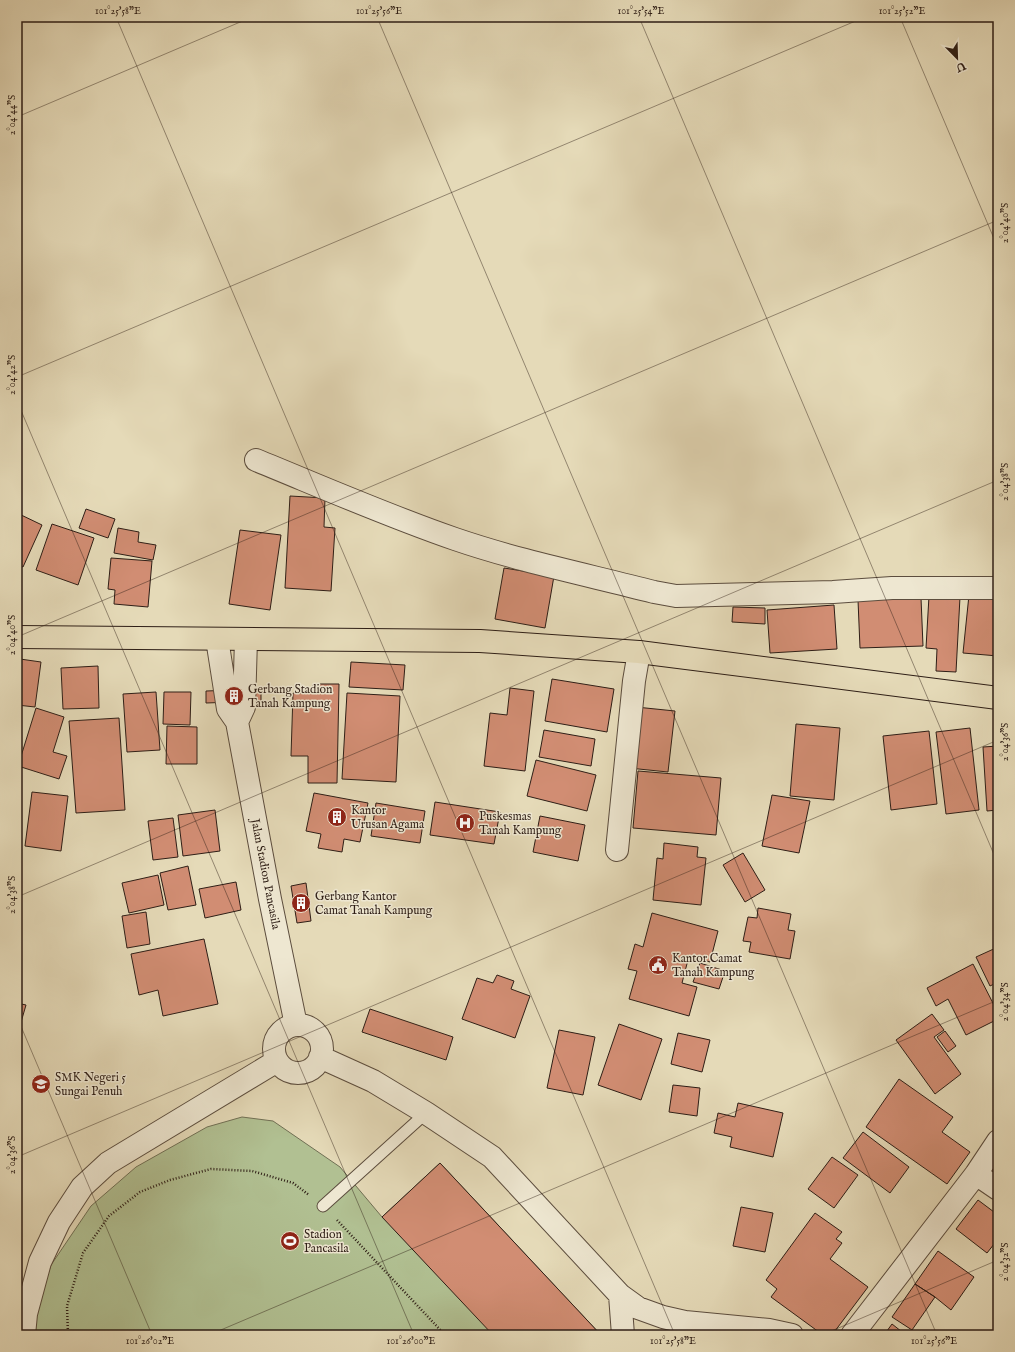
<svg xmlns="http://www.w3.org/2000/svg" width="1015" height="1352" viewBox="0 0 1015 1352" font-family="'IM FELL English',serif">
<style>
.green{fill:#b1c092;stroke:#706f54}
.building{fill:#d18d73;stroke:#2e1e16}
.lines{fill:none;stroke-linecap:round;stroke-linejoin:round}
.lane-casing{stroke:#5c4d3e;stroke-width:13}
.street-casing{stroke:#5c4d3e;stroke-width:24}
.highway-casing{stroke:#2e1e16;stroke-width:24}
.path{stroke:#2e1e16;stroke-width:2.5;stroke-dasharray:1 2;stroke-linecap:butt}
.lane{stroke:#eee7d1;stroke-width:11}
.street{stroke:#eee7d1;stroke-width:22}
.highway{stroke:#e5dab8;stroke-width:22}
.ticks{fill:none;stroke:#2e1e16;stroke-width:1;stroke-opacity:0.45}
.labels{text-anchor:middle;stroke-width:3;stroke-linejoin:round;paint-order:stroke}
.poi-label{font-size:12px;fill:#2e1e16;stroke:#eee7d1;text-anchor:start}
.street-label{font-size:12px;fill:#2e1e16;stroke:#eee7d1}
.neatline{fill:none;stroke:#2e1e16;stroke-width:1.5}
.ticks-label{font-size:10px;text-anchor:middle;fill:#2e1e16}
</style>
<rect width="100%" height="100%" fill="#e5dab8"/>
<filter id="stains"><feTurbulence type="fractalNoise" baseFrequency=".005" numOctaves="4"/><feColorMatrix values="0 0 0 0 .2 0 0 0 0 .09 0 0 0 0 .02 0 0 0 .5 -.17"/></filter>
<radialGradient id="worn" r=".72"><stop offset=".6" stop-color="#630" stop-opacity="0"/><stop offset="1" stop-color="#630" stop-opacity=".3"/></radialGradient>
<!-- green -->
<path class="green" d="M 242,1117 L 273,1121 L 340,1167 L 382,1217 L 440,1163 L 601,1335 L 33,1335 L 34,1317 L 51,1265 L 91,1206 L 136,1167 L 207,1127 Z"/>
<!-- building -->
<path class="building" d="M 290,496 L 325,498 L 324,527 L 335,528 L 331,591 L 285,588 Z
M 86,509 L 115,519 L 108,538 L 79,528 Z
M 17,513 L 42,525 L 23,567 L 17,564 Z
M 52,524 L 94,538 L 78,585 L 36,570 Z
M 118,528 L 139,532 L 138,542 L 156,545 L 153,560 L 114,553 Z
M 240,530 L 281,535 L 270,610 L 229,604 Z
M 111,558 L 152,561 L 148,607 L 114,604 L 115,590 L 108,589 Z
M 504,568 L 554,576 L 545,628 L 495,619 Z
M 969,595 L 998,598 L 998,656 L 963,653 Z
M 929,596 L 960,597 L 956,672 L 936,671 L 937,649 L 926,648 Z
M 921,598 L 923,646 L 860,648 L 858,600 Z
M 834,605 L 837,649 L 770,653 L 767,610 Z
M 733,607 L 765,608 L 765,624 L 732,622 Z
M 20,659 L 41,662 L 35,707 L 17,705 L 17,680 Z
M 351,662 L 405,665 L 403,690 L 349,687 Z
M 98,666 L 99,708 L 63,709 L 61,668 Z
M 552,679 L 614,689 L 607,732 L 545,721 Z
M 313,684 L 339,684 L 337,783 L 308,783 L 308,756 L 291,756 L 293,693 L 313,693 Z
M 510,688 L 534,691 L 525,771 L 484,766 L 490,713 L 507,715 Z
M 261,689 L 261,701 L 206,703 L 206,691 Z
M 156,692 L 160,750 L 127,752 L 123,694 Z
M 164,692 L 191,692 L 190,725 L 163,724 Z
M 347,693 L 400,696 L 396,782 L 342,779 Z
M 636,707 L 675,711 L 668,772 L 629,768 Z
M 36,708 L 64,717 L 53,752 L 67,756 L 59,779 L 18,766 Z
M 119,718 L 125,810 L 76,813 L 69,721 Z
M 796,724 L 840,728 L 834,800 L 790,796 Z
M 167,726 L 197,727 L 197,764 L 166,764 Z
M 970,728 L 979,810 L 946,814 L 936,732 Z
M 544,730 L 595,739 L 591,766 L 539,757 Z
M 929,731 L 937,804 L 891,810 L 883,736 Z
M 998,746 L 998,810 L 987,811 L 983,747 Z
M 536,760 L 596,775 L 587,811 L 527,796 Z
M 638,771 L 721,778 L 716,835 L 633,828 Z
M 32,792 L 68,796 L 61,851 L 25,846 Z
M 314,793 L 368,803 L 360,842 L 344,839 L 342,852 L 318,848 L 321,834 L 306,831 Z
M 772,795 L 810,801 L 799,853 L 762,846 Z
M 435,802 L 500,812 L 494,844 L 430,835 Z
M 376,803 L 425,811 L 420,843 L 371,836 Z
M 215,810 L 220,851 L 183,856 L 178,815 Z
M 540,816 L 585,825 L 578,861 L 533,852 Z
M 173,818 L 178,857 L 153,860 L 148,821 Z
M 664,843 L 698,847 L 697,857 L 706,858 L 701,905 L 653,900 L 657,858 L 663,859 Z
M 743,853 L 765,890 L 745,902 L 723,865 Z
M 188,866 L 196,905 L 168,910 L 160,873 Z
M 158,875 L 164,905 L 129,913 L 122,883 Z
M 236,882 L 241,910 L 205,918 L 199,889 Z
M 306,883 L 311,921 L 297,923 L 291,886 Z
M 758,908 L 791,914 L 788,930 L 795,931 L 790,959 L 749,952 L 751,942 L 743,941 L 748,917 L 757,918 Z
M 146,912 L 150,944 L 127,948 L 122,916 Z
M 652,913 L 718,931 L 710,962 L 689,956 L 682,983 L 697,987 L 689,1016 L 629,999 L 637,971 L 628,969 L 635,944 L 643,947 Z
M 204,939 L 218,1004 L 163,1016 L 158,990 L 139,995 L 131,954 Z
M 998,947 L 998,982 L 990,986 L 976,957 Z
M 700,963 L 725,971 L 719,989 L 693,982 Z
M 973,964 L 998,1013 L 998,1019 L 966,1035 L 948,999 L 936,1006 L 927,988 Z
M 497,975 L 514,981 L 511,989 L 530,996 L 515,1038 L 462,1019 L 477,978 L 493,983 Z
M 17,1003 L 26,1005 L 17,1036 Z
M 370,1009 L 453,1037 L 446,1060 L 362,1032 Z
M 932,1014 L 944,1030 L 934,1037 L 961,1074 L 935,1094 L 896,1040 Z
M 619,1024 L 662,1039 L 641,1100 L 598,1085 Z
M 559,1030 L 595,1037 L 583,1095 L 547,1088 Z
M 945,1031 L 956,1046 L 948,1052 L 937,1037 Z
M 678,1033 L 710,1040 L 702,1072 L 671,1064 Z
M 899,1079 L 953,1117 L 942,1132 L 970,1152 L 947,1184 L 866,1127 Z
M 673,1085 L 700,1088 L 697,1116 L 669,1112 Z
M 738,1103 L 783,1113 L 773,1157 L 730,1147 L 732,1137 L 714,1133 L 718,1113 L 735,1117 Z
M 863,1132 L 909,1167 L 890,1193 L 843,1158 Z
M 832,1157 L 858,1175 L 834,1208 L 808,1189 Z
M 440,1163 L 601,1335 L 493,1335 L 382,1217 Z
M 978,1200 L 998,1215 L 998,1239 L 987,1253 L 956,1229 Z
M 741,1207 L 773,1213 L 765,1252 L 733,1246 Z
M 815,1213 L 842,1232 L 836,1239 L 842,1243 L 830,1259 L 868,1287 L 832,1335 L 823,1335 L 771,1297 L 777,1289 L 766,1280 Z
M 938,1251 L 974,1277 L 951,1310 L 935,1297 L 915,1284 Z
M 915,1284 L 935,1297 L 912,1330 L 892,1317 Z
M 892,1324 L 906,1335 L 884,1335 Z
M 672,1329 L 685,1335 L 669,1335 Z"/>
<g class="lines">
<defs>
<path id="lane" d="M 323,1206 L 426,1113"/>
<path id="street" d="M 256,460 C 322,487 388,516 455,539 C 519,561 588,575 654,592 L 676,596 L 833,592 L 892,588 L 998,588
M 217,639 L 228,709 L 237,722 L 270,899 L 296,1025
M 237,722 L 244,707 L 246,639
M 617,850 L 634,681 L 639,652
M274 1049a24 24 0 1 1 48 0a24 24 0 1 1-48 0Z
M 320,1057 L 373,1081 L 426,1113 L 492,1157 L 620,1295 L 638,1308 L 663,1317 L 685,1322 L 769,1330 L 792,1335
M 976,1174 L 998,1189
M 620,1295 L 623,1335
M 24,1335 L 26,1314 L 40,1262 L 59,1222 L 82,1187 L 108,1163 L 277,1061
M 852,1335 L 976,1174 L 998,1141"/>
<path id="highway" d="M 17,637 L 480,641 L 639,652 L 998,698"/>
</defs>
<!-- lane casing -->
<use href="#lane" class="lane-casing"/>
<!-- street casing -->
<use href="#street" class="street-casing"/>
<!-- highway casing -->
<use href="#highway" class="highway-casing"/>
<!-- path -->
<path class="path" d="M 337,1220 L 445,1335
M 68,1335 L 67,1306 L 83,1253 L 109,1216 L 140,1192 L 170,1180 L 211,1169 L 252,1171 L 293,1183 L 309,1195"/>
<!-- lane -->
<use href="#lane" class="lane"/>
<!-- street -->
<use href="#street" class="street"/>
<!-- highway -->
<use href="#highway" class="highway"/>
</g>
<!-- ticks -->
<path class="ticks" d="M 116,17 L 675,1335M 377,17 L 937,1335M 639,17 L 998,864M 900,17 L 998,248M 17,117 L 252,17M 17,377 L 865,17M 17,401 L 414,1335M 17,637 L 998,220M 17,897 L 998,480M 17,1017 L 152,1335M 17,1157 L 998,740M 209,1335 L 998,1000M 822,1335 L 998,1260"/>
<!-- icons -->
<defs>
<symbol id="building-disc" viewBox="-11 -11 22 22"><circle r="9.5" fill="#8f2418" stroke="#eee7d1"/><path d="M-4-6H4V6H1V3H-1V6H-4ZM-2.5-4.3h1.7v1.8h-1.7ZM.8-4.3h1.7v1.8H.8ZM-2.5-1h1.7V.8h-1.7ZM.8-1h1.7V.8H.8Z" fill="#fff"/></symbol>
<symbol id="hospital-disc" viewBox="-11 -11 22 22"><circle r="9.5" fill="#8f2418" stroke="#eee7d1"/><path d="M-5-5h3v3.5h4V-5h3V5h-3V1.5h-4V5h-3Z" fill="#fff"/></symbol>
<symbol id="civic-disc" viewBox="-11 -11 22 22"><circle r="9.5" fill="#8f2418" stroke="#eee7d1"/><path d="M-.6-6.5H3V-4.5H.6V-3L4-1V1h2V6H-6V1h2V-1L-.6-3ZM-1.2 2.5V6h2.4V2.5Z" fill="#fff"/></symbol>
<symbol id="school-disc" viewBox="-11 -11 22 22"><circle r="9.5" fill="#8f2418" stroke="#eee7d1"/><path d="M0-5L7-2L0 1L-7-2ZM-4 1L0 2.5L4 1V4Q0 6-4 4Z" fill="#fff"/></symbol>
<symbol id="stadium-disc" viewBox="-11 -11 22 22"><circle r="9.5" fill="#8f2418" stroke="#eee7d1"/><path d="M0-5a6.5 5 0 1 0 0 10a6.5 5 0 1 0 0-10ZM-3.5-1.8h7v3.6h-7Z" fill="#fff"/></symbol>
</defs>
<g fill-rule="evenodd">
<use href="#building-disc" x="223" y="685" width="22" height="22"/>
<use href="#building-disc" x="326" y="806" width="22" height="22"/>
<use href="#hospital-disc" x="454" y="812" width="22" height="22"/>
<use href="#building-disc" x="290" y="892" width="22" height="22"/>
<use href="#civic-disc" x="647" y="954" width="22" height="22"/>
<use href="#school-disc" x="30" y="1073" width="22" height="22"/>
<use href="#stadium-disc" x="279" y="1230" width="22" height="22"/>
</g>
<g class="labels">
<!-- poi labels -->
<g class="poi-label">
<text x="248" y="693">Gerbang Stadion<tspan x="248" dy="14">Tanah Kampung</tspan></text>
<text x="351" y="814">Kantor<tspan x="351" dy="14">Urusan Agama</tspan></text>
<text x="479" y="820">Puskesmas<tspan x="479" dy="14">Tanah Kampung</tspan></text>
<text x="315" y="900">Gerbang Kantor<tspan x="315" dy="14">Camat Tanah Kampung</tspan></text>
<text x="672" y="962">Kantor Camat<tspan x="672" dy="14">Tanah Kampung</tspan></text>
<text x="55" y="1081">SMK Negeri 5<tspan x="55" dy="14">Sungai Penuh</tspan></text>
<text x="304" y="1238">Stadion<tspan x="304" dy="14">Pancasila</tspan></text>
</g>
<!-- street labels -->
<g class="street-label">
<text transform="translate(266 874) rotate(79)" y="4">Jalan Stadion Pancasila</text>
</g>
</g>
<!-- margin -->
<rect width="1015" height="1352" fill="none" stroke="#e5dab8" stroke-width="44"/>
<!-- north arrow -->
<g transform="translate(957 58) rotate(157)" stroke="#eee7d1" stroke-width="3" paint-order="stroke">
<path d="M0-3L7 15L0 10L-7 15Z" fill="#2e1e16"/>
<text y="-6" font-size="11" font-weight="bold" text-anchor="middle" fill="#2e1e16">U</text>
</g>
<rect x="22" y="22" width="971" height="1308" class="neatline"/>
<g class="ticks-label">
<text x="118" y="14">101°25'58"E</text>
<text x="379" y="14">101°25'56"E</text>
<text x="641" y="14">101°25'54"E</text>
<text x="902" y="14">101°25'52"E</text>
<text transform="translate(11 115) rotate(-90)" y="4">2°04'44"S</text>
<text transform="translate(1004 223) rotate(-90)" y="4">2°04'40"S</text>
<text transform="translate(11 375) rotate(-90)" y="4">2°04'42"S</text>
<text transform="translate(1004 482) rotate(-90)" y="4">2°04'38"S</text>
<text transform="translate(11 635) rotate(-90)" y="4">2°04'40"S</text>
<text transform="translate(1004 742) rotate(-90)" y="4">2°04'36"S</text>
<text transform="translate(11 895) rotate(-90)" y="4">2°04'38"S</text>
<text transform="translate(1004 1002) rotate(-90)" y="4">2°04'34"S</text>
<text transform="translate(11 1155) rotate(-90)" y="4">2°04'36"S</text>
<text transform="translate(1004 1262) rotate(-90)" y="4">2°04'32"S</text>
<text x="150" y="1344">101°26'02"E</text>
<text x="411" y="1344">101°26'00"E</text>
<text x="673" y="1344">101°25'58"E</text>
<text x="934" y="1344">101°25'56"E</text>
</g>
<rect width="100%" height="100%" filter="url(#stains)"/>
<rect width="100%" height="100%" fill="url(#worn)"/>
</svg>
